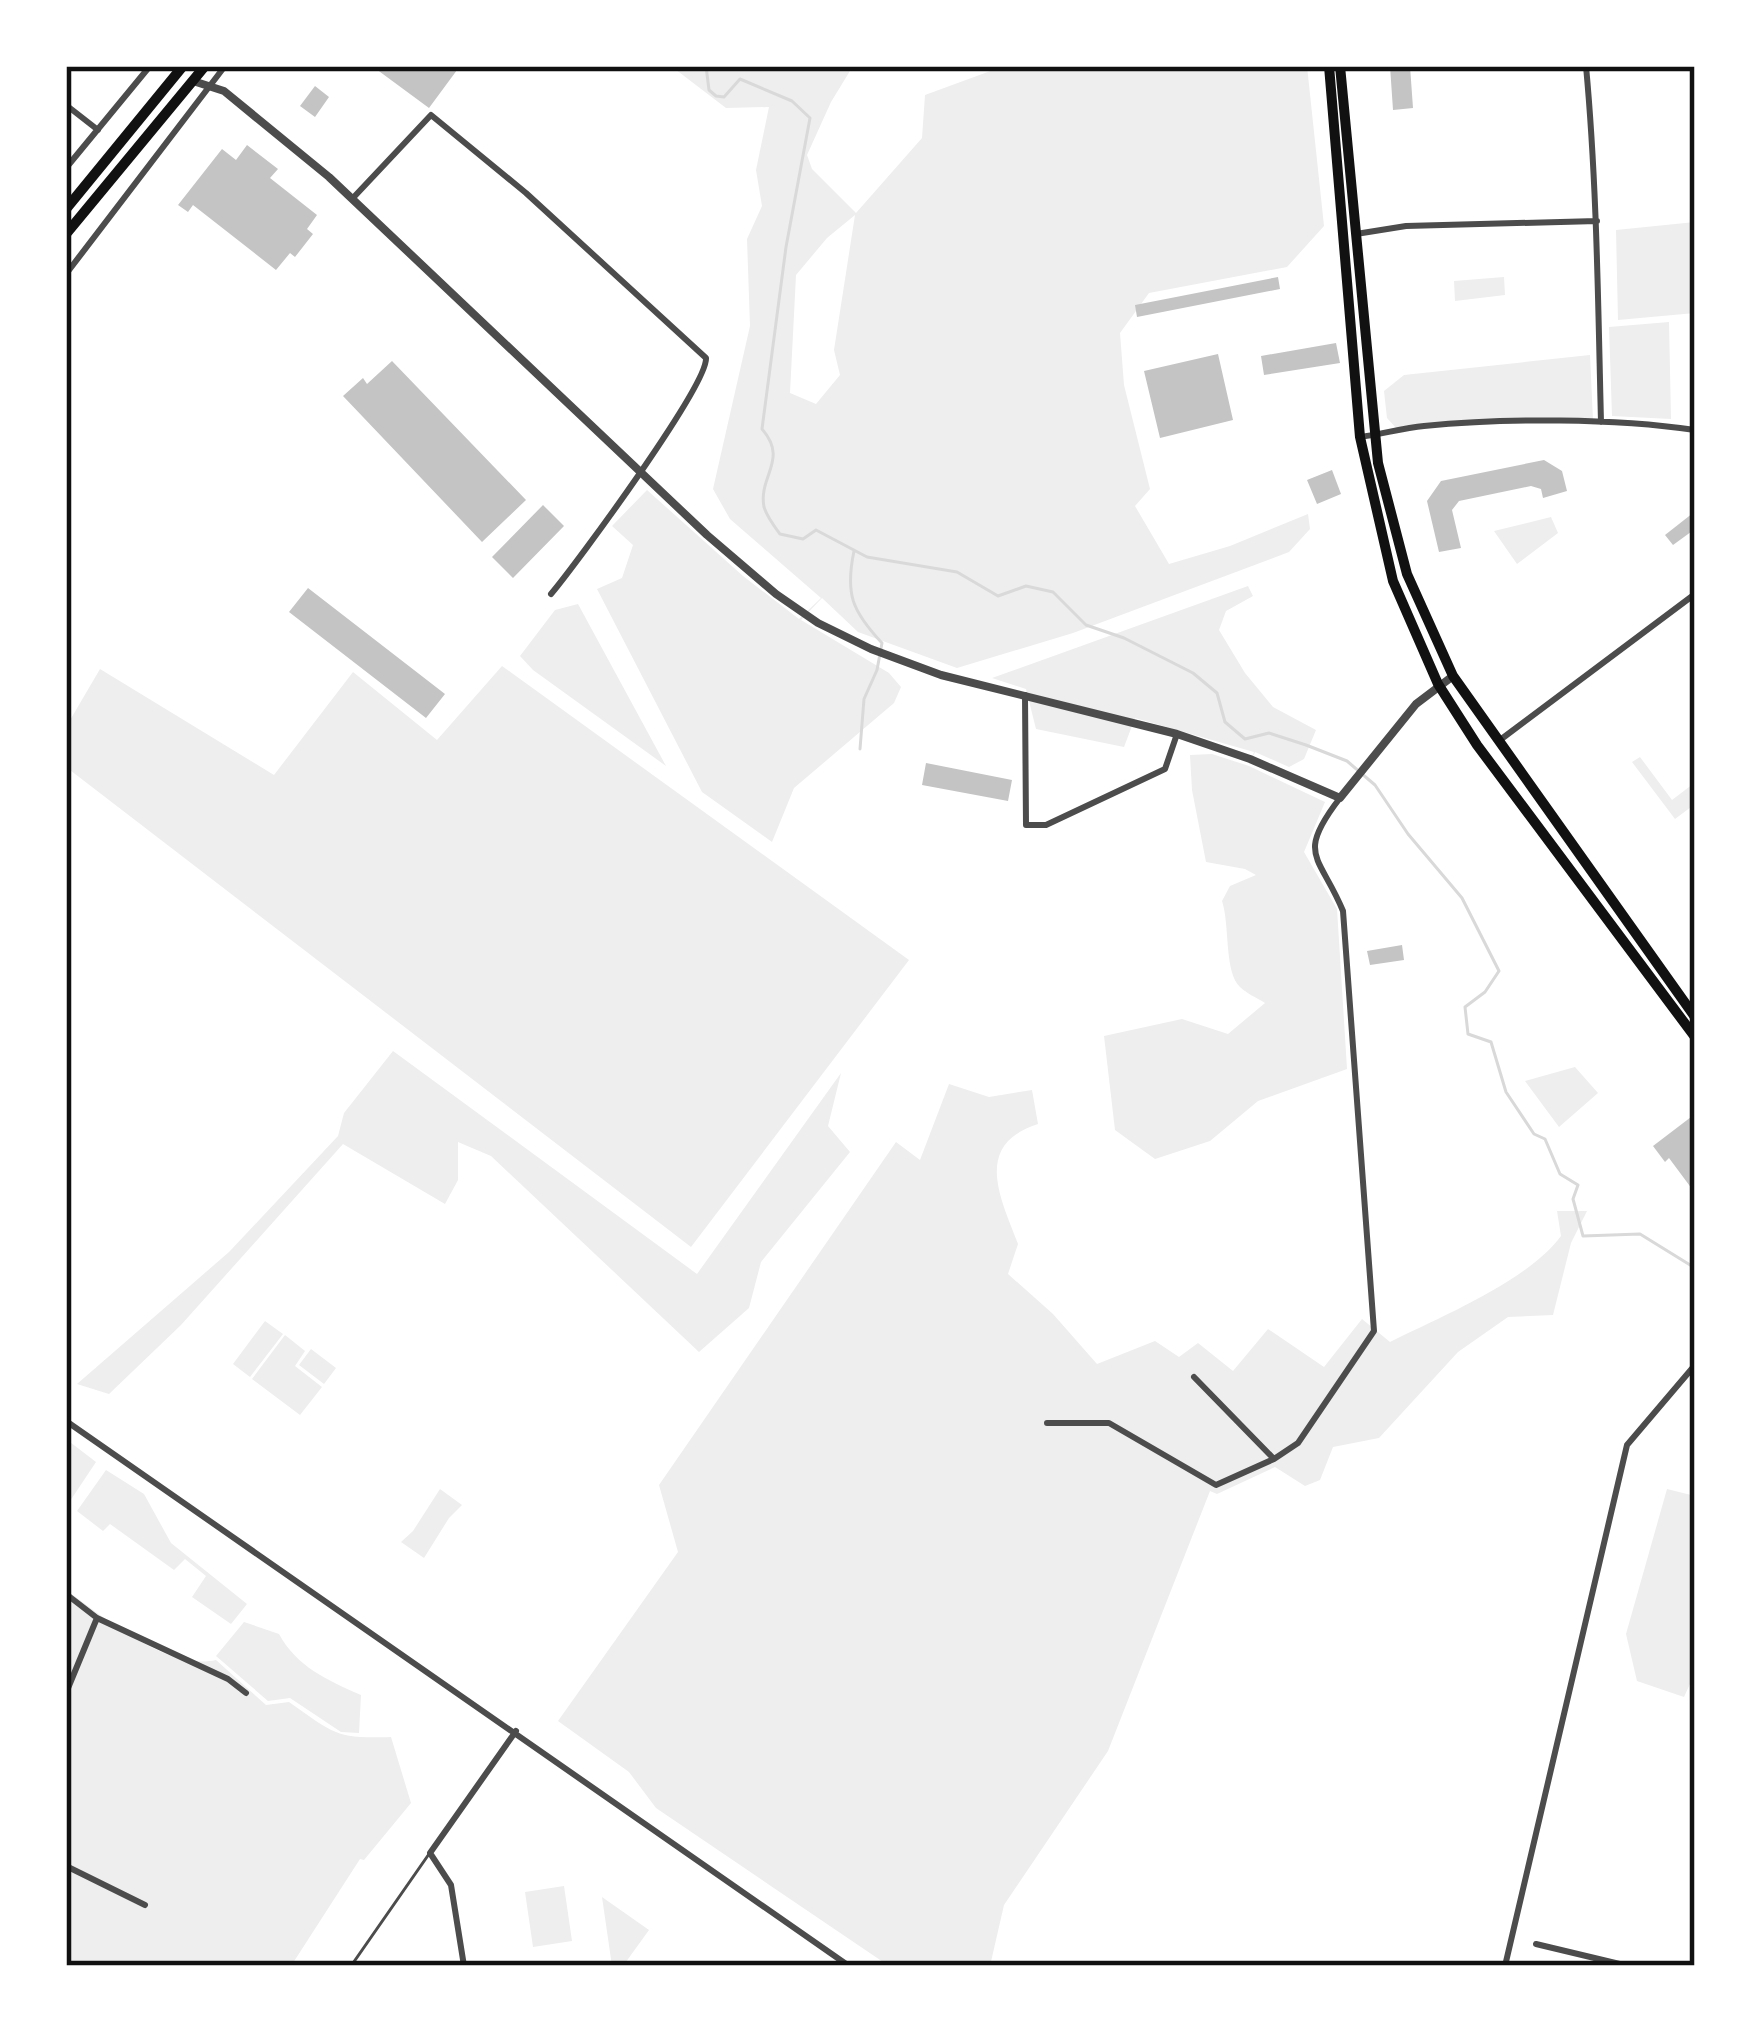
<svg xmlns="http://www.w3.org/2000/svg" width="1761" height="2032" viewBox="0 0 1761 2032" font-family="'Roboto Condensed',sans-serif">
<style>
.green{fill:#eee;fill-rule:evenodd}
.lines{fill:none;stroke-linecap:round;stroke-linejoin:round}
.stream{stroke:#d9d9d9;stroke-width:3}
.building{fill:#c4c4c4}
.service{stroke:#4c4c4c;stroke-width:3}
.minor{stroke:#4c4c4c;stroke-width:6}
.tertiary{stroke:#4c4c4c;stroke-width:8}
.primary{stroke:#111;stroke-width:10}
.neatline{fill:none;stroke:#111;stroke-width:4.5}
</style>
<rect width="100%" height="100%" fill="#fff"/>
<!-- green -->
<path class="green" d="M 671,66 L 853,66 L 831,102 L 807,155 L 812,169 L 856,213 L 922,138 L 925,95 L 1004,66 L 1307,66 L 1324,226 L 1287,267 L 1149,293 L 1120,333 L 1124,385 L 1150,489 L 1135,506 L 1169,564 L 1230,546 L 1308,514 L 1310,529 L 1289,552 L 1073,633 L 957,668 L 858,632 L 822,598 L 801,620 L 889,673 L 901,687 L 894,703 L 794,788 L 772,842 L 702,792 L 597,589 L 622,578 L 633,545 L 612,526 L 647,490 L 743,576 L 799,619 L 821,598 L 730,519 L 713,489 L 750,326 L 747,239 L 762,206 L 756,170 L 769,107 L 726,108 ZM 855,215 L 834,350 L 840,375 L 816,404 L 790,393 L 796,275 L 827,238 Z
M 1695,222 L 1695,313 L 1618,320 L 1616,230 Z
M 1504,277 L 1505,295 L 1455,301 L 1454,281 Z
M 1669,322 L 1671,419 L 1612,416 L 1609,327 Z
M 1590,355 L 1593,420 L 1397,429 L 1387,418 L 1384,391 L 1404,375 Z
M 1551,517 L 1558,533 L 1517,564 L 1494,531 Z
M 1248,586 L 1253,596 L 1226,611 L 1219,630 L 1245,673 L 1273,707 L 1316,730 L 1304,759 L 1289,767 L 1255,752 L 1249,766 L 1325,802 L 1304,852 L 1337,909 L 1347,1069 L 1258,1101 L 1210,1141 L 1155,1159 L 1115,1130 L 1104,1036 L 1182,1019 L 1228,1034 L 1265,1003 C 1257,998 1246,993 1240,987 C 1224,972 1230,925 1222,901 L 1230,886 L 1256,875 L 1245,869 L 1206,862 L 1192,790 L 1190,755 L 1212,754 L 1249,766 L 1254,752 L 1135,718 L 1124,747 L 1036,729 L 1026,689 L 992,678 Z
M 578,604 L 666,766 L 533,670 L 520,656 L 555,610 Z
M 502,666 L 909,960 L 691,1247 L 66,767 L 66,727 L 100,669 L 274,775 L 353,672 L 437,740 Z
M 1640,757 L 1672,800 L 1693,784 L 1695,804 L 1675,819 L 1632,762 Z
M 393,1051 L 697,1274 L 841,1073 L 828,1126 L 850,1152 L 761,1262 L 749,1308 L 699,1352 L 491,1156 L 458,1142 L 458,1180 L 445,1204 L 343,1144 L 181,1325 L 109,1394 L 77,1384 L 229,1252 L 338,1136 L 344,1113 Z
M 1575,1067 L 1598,1093 L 1559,1127 L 1525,1081 Z
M 949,1084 L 989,1097 L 1032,1090 L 1038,1124 C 973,1145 1000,1197 1018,1244 L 1008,1274 L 1053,1314 L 1097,1364 L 1155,1341 L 1179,1357 L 1198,1343 L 1233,1371 L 1268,1329 L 1324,1367 L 1362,1319 L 1390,1342 C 1440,1317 1528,1281 1561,1236 L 1557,1211 L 1587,1211 L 1571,1243 L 1553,1315 L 1508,1317 L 1458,1352 L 1379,1438 L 1333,1447 L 1320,1480 L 1305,1486 L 1275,1467 L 1217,1494 L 1210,1491 L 1108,1751 L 1004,1905 L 990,1966 L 889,1966 L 656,1808 L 629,1772 L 558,1721 L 678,1552 L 659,1485 L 896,1142 L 920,1160 Z
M 265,1321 L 283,1334 L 250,1377 L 233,1364 Z
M 285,1335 L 305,1351 L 295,1366 L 322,1387 L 300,1415 L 252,1379 Z
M 311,1349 L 336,1368 L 324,1384 L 299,1365 Z
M 66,1439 L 96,1462 L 68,1504 L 66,1502 L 69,1496 L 66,1493 Z
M 106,1470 L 144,1494 L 171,1543 L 247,1604 L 231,1624 L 192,1597 L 206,1576 L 185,1559 L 174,1570 L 110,1524 L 103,1531 L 77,1511 Z
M 440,1489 L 462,1505 L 449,1518 L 424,1558 L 401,1542 L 413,1531 Z
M 1667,1489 L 1695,1496 L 1695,1673 L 1684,1697 L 1637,1681 L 1626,1634 Z
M 66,1590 C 105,1618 167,1671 216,1660 L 266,1705 L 289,1702 C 334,1733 334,1739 391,1737 L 411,1803 L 364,1860 L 360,1859 L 291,1966 L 66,1966 Z
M 244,1622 L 279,1634 C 297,1667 327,1680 361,1695 L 359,1733 L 341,1732 L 290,1698 L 268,1701 L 216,1656 Z
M 564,1886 L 572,1941 L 533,1947 L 525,1892 Z
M 602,1897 L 649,1930 L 623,1966 L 612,1966 Z"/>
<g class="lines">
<!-- stream -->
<path class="stream" d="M 706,66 L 709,90 L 716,96 L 724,97 L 740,79 L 792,101 L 810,118 L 786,247 L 762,429 C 789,460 758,476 764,507 C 767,517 774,526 780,534 L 803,539 L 816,530 L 867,557 L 957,572 L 998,596 L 1026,586 L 1053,592 L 1086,625 L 1124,638 L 1193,673 L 1217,693 L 1225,722 L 1245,739 L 1269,733 L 1306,745 L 1347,761 L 1375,785 L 1408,834 L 1462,898 L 1499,971 L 1485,992 L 1465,1007 L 1468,1034 L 1491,1042 L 1506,1092 L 1534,1134 L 1545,1139 L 1560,1174 L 1578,1185 L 1573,1199 L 1583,1236 L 1640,1234 L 1695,1268
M 854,551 C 845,594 852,611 882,643 L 877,670 L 864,699 L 860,749"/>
</g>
<!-- building -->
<path class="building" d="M 372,66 L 460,66 L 429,108 Z
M 1390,66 L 1410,66 L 1413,108 L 1393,110 Z
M 315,86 L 329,97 L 315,117 L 300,106 Z
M 247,145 L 278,169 L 270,178 L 317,215 L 307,229 L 313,234 L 295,257 L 290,253 L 276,270 L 193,205 L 188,212 L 178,205 L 222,149 L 236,160 Z
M 1278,277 L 1280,289 L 1137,317 L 1135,305 Z
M 1336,343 L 1340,363 L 1264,375 L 1261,356 Z
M 1218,354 L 1233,420 L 1160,438 L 1144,371 Z
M 392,361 L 526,500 L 482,542 L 343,396 L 363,378 L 367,384 Z
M 1544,460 L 1562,471 L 1567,491 L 1543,498 L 1541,489 L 1531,486 L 1459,501 L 1452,510 L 1461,548 L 1439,552 L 1427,501 L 1441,481 Z
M 1332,470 L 1341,494 L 1317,504 L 1307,480 Z
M 543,505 L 564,526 L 513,578 L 492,557 Z
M 1693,513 L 1695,529 L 1673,545 L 1665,535 Z
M 308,588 L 445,694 L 426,718 L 289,612 Z
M 926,763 L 1012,780 L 1008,801 L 922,785 Z
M 1402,945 L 1404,960 L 1370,965 L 1367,951 Z
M 1695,1114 L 1695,1193 L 1669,1158 L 1665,1162 L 1653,1146 Z"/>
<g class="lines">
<!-- service -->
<path class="service" d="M 351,1966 L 429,1854"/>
<!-- minor -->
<path class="minor" d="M 1586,66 C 1597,185 1598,303 1601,422
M 66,105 L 98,130
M 66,168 L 150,66
M 352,199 L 431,115 L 526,193 L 706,358 C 708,385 577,563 551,594
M 1356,234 L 1406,226 L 1597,221
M 66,274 L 225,66
M 1360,437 C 1382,434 1403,428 1424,426 C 1506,418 1614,418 1695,430
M 1025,695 L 1026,825 L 1046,825 L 1165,769 L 1177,734
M 1500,740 L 1695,594
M 1194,1377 L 1274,1459 L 1298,1443 L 1374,1331 L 1343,911 C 1320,855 1295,856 1340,798
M 66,1421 L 849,1966
M 1047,1423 L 1109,1423 L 1216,1485 L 1274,1459
M 66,1594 L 97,1618 L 228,1679 L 246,1693
M 66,1693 L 97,1618
M 66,1866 L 145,1905
M 1536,1944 L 1628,1966
M 464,1966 L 451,1885 L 430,1853 L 516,1731
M 1505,1966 L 1627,1445 L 1695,1365"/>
<!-- tertiary -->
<path class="tertiary" d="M 193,81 L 224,91 L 329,177 L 707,535 L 776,594 L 818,623 L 871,649 L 941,675 L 1177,734 L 1250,759 L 1340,798 L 1416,704 L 1453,676"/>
<!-- primary -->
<path class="primary" d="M 1329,66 L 1360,437 L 1393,581 L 1438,684 L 1477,745 L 1695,1037
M 1340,66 L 1378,463 L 1407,574 L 1453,676 L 1695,1017
M 66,209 L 183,66
M 66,234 L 205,66"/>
</g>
<!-- border -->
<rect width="1761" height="2032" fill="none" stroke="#ffffff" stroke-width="138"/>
<rect x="69" y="69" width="1623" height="1894" class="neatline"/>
</svg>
